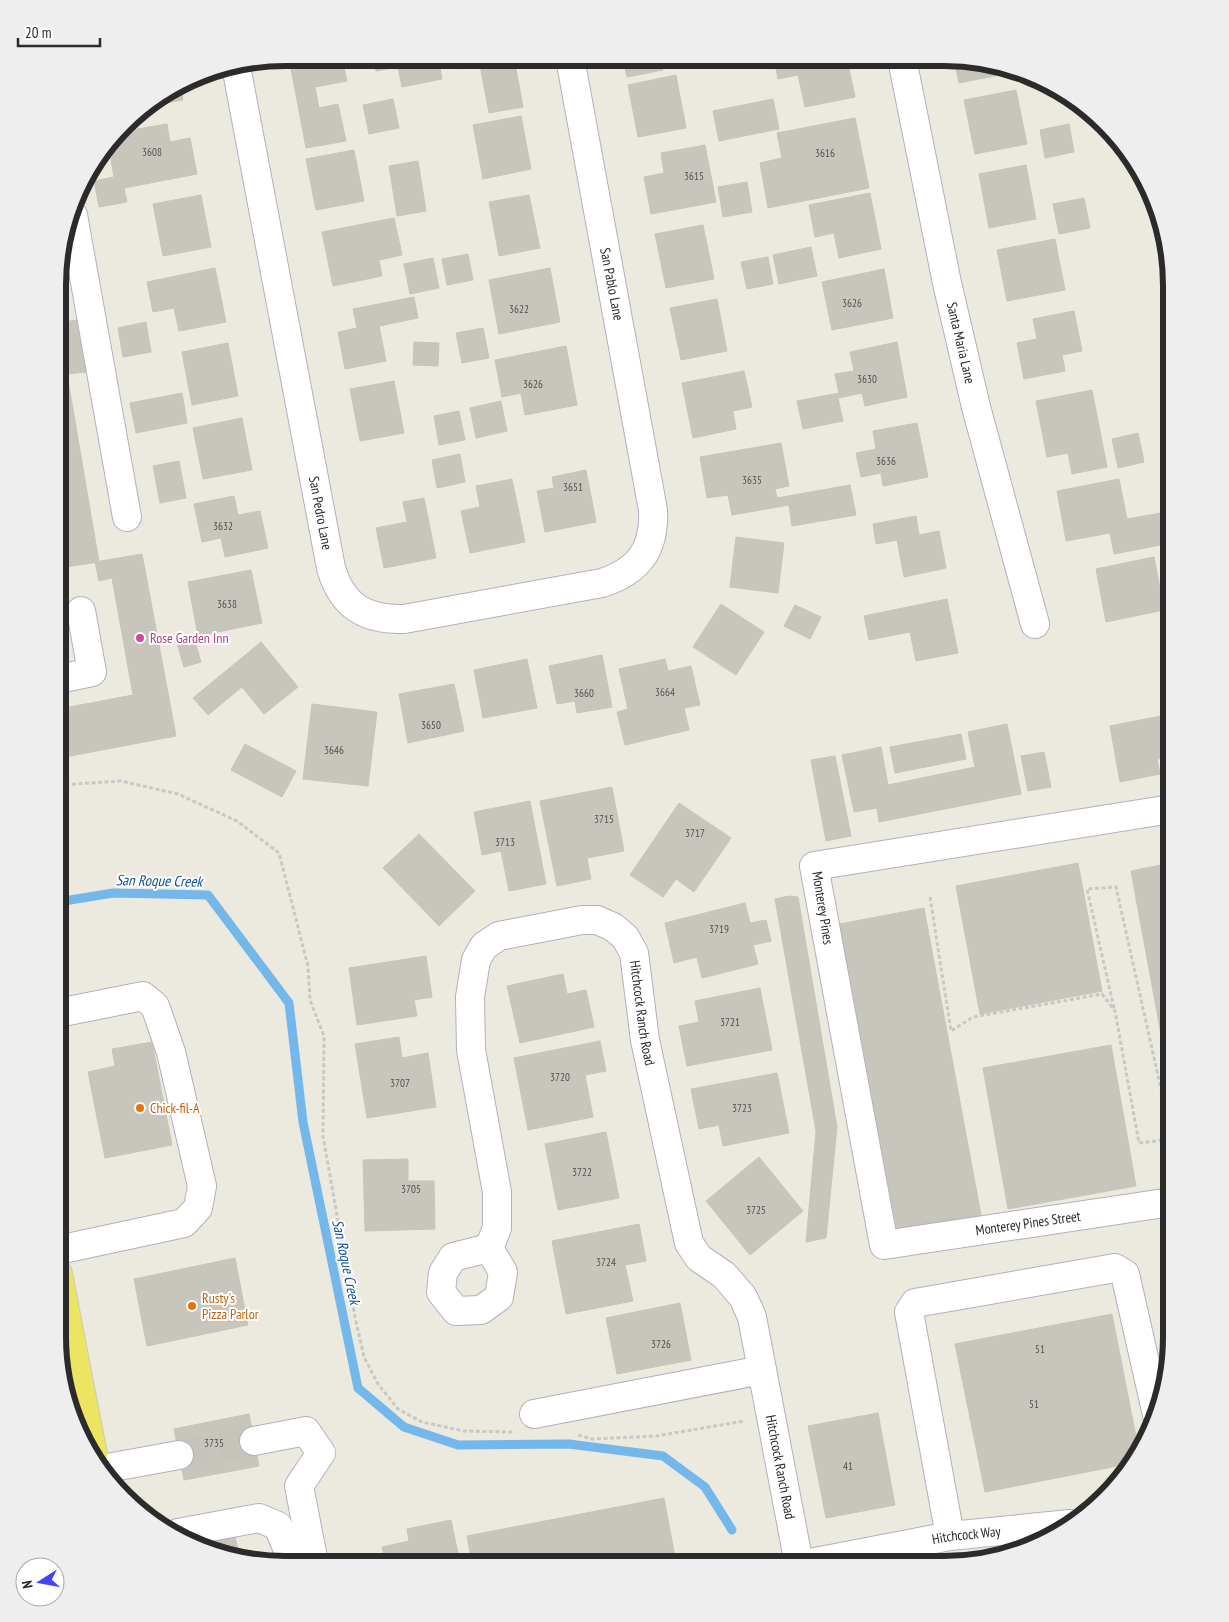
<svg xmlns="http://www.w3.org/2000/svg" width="1229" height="1622" viewBox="0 0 1229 1622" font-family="'PT Sans Narrow',sans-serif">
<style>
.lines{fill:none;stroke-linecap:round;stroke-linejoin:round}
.stream{stroke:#74b7eb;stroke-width:9}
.building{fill:#c8c5bd;stroke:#c8c5b7}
.minor-tunnel{stroke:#c5c3ba;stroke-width:28;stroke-dasharray:28 14;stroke-linecap:butt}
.minor-casing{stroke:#b1b1be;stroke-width:30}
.major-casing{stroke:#c8c8c8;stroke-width:30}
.path{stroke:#c8c8c8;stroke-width:3;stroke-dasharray:4 2.5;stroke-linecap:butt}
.minor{stroke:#fff;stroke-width:28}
.major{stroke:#ede462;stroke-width:28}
.hotel-dot{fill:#d1479c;stroke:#fff;stroke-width:2}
.food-dot{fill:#e8710a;stroke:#fff;stroke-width:2}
.labels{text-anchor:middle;stroke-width:4;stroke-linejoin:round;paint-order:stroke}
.number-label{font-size:11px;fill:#525250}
.street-label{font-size:14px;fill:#2b2b2b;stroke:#fff}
.hotel-label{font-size:14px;fill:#b23c85;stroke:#fff;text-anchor:start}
.food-label{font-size:14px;fill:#c56008;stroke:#fff;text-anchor:start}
.water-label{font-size:15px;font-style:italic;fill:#115399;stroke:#fff}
.rim{fill:none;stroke:#2b2b2b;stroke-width:6}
</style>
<rect width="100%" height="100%" fill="#ece9de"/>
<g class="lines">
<!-- stream -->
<path class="stream" d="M 58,902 L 113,893 L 208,895 L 289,1003 L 303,1122 L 358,1388 L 404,1427 L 458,1445 L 569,1444 L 663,1456 L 705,1487 L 732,1530"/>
</g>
<!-- building -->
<path class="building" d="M 289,58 L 342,58 L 347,81 L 315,87 L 319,108 L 338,104 L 346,141 L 306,148 Z
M 374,58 L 438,58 L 442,79 L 402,87 L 398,67 L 376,71 Z
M 458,58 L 514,58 L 523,107 L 489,113 L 480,65 L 460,69 Z
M 623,58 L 661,59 L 663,70 L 627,77 Z
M 774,59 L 847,59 L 855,97 L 805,107 L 798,75 L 778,79 Z
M 954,59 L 973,59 L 1010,73 L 959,83 Z
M 676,75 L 686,128 L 638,137 L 628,85 Z
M 181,88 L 183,100 L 148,106 Z
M 1016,90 L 1027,144 L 975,154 L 964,100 Z
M 393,99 L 399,128 L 369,134 L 363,105 Z
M 773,99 L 779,129 L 719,141 L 713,111 Z
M 521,116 L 531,169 L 483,179 L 473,125 Z
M 855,118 L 869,188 L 768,208 L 760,163 L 782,158 L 777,133 Z
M 167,124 L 170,142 L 190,138 L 197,174 L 124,188 L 127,202 L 99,207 L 94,181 L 114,177 L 109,147 L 120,132 Z
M 1069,124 L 1074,152 L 1045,158 L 1040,130 Z
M 705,145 L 716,202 L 651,214 L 644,177 L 664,173 L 661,153 Z
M 354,150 L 364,201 L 316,210 L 306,159 Z
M 418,161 L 426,211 L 397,216 L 389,166 Z
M 1026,165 L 1036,219 L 989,228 L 979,174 Z
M 747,182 L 752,212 L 723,217 L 718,187 Z
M 870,193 L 881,249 L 839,258 L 834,233 L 815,237 L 809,205 Z
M 201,195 L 211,247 L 163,256 L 153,204 Z
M 529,195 L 540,248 L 499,256 L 489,202 Z
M 1084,198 L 1090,228 L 1059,234 L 1053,204 Z
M 394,218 L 402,255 L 379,260 L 382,276 L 333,286 L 322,232 Z
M 703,225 L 714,279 L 666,288 L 655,234 Z
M 1055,239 L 1065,290 L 1007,301 L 997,250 Z
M 811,247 L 817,276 L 779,284 L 773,255 Z
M 468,254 L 473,280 L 447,285 L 442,259 Z
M 768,257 L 773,284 L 747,289 L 741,262 Z
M 433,258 L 439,288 L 410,294 L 404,264 Z
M 215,268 L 226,322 L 179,331 L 174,308 L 153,312 L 147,282 Z
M 550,268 L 560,322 L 499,334 L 489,280 Z
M 884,269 L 893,318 L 832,330 L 822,282 Z
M 414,297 L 418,318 L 379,326 L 386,361 L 345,369 L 338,332 L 357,328 L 353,309 Z
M 59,298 L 64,322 L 76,320 L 86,372 L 67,374 L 99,562 L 59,568 Z
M 717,299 L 727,351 L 681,360 L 670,308 Z
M 1074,311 L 1082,351 L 1062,355 L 1065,371 L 1024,379 L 1017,343 L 1037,339 L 1033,319 Z
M 146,322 L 151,352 L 123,357 L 118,328 Z
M 483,328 L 489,358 L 462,363 L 456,333 Z
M 414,342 L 439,343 L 438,366 L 413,365 Z
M 897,342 L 907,397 L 865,406 L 862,393 L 838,398 L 843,421 L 803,429 L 797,401 L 839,393 L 835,374 L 854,371 L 850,352 Z
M 228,343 L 238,396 L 192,405 L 182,352 Z
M 566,346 L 577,405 L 525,415 L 521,393 L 502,397 L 495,360 Z
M 744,371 L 752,407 L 733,411 L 736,429 L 693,438 L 682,383 Z
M 394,381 L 404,433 L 360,441 L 350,389 Z
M 1092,390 L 1107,467 L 1072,474 L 1068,453 L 1047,457 L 1036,401 Z
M 182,393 L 187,423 L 136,433 L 130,403 Z
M 501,401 L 507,431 L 476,438 L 470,408 Z
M 459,411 L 465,440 L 439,445 L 434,416 Z
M 242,418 L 252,470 L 203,479 L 193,428 Z
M 917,423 L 928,477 L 883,486 L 881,473 L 861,477 L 856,453 L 876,449 L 873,431 Z
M 1138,433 L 1144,462 L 1118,468 L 1112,439 Z
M 781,443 L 789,486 L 775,489 L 777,498 L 850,485 L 856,515 L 792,526 L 789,505 L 732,515 L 728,495 L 707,498 L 700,457 Z
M 460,454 L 465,482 L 437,488 L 432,460 Z
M 179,461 L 186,498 L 160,503 L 153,466 Z
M 586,470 L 596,522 L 545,532 L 537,491 L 554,488 L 552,477 Z
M 512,479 L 525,542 L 470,553 L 461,511 L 480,507 L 476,486 Z
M 1119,479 L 1127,519 L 1167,512 L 1171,543 L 1114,554 L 1110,533 L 1066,541 L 1057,491 Z
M 234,496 L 238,515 L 260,511 L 268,548 L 225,557 L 221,538 L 202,542 L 194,504 Z
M 424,498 L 436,558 L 384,568 L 376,528 L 407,522 L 403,502 Z
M 916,516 L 919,535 L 939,531 L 946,568 L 904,577 L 897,540 L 876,544 L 873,524 Z
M 736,537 L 784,543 L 778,593 L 730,587 Z
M 142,554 L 176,736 L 59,758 L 59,709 L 133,695 L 112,578 L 99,581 L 95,562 Z
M 1154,557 L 1164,610 L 1106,622 L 1096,569 Z
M 251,570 L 262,623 L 198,636 L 188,582 Z
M 947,599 L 958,653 L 916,661 L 910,632 L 869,640 L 864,616 Z
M 721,604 L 764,632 L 736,675 L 693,647 Z
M 795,605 L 821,617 L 810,639 L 784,626 Z
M 194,638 L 201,662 L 184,667 L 177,643 Z
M 261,642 L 298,687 L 264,714 L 242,687 L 208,715 L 193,698 Z
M 602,655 L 612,707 L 577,713 L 575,701 L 557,704 L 549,666 Z
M 527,659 L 537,708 L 483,718 L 474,670 Z
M 665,659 L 668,671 L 691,666 L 700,705 L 684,708 L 689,730 L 625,745 L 617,712 L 628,709 L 619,669 Z
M 454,684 L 464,731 L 408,743 L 399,694 Z
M 312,704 L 377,712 L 368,786 L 303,779 Z
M 1171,714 L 1171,757 L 1157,759 L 1160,774 L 1120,782 L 1110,726 Z
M 1007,724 L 1021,794 L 879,822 L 877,808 L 854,812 L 842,755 L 881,747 L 888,785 L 975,767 L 968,732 Z
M 961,734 L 966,759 L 895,773 L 890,747 Z
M 245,744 L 296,771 L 282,797 L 231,770 Z
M 1044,752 L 1051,787 L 1028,791 L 1021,756 Z
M 835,756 L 851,836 L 826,841 L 811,760 Z
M 612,787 L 624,851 L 587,858 L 591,879 L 557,886 L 540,801 Z
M 530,801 L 546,884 L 509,891 L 501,851 L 482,855 L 474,812 Z
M 679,803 L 731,838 L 694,892 L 676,879 L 663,897 L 630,875 Z
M 419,834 L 475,891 L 439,926 L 383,868 Z
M 1078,863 L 1102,991 L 980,1014 L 956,886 Z
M 1171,863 L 1171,1089 L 1131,871 Z
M 789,896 L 798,897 L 837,1127 L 826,1238 L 806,1242 L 816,1131 L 775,899 Z
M 745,903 L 750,923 L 766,920 L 771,941 L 753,945 L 758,964 L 702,978 L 697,957 L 674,963 L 665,923 Z
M 924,908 L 981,1215 L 897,1231 L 840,924 Z
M 426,956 L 432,997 L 414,1000 L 417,1016 L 357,1025 L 349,968 Z
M 563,974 L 567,994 L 586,990 L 594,1027 L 520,1043 L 507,986 Z
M 760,988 L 772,1050 L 687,1066 L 679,1026 L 699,1022 L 695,1001 Z
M 399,1037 L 402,1058 L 428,1053 L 436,1107 L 367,1118 L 355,1044 Z
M 600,1041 L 606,1071 L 585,1075 L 593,1117 L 528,1130 L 514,1058 Z
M 152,1042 L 172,1145 L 105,1158 L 88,1072 L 115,1066 L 112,1049 Z
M 1111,1045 L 1136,1186 L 1008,1209 L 983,1068 Z
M 777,1073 L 789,1133 L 723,1146 L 719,1125 L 699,1129 L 691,1089 Z
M 606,1132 L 619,1198 L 558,1210 L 545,1144 Z
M 759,1157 L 803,1211 L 750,1255 L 706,1201 Z
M 408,1159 L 408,1181 L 434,1181 L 435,1229 L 365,1231 L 363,1160 Z
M 639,1224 L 646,1261 L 625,1265 L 633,1301 L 566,1314 L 552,1241 Z
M 235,1258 L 248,1325 L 147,1346 L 134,1279 Z
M 680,1303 L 691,1360 L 617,1374 L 606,1318 Z
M 1112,1314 L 1139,1452 L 1133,1463 L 985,1492 L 955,1344 Z
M 878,1413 L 895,1505 L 826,1518 L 808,1426 Z
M 249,1414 L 259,1466 L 184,1480 L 174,1429 Z
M 664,1498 L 675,1557 L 643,1564 L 472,1563 L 467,1536 Z
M 451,1520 L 460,1563 L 386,1563 L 382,1547 L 409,1541 L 407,1529 Z
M 233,1525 L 239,1556 L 182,1535 Z"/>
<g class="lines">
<!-- minor-tunnel -->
<path class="minor-tunnel" d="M 179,1455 L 254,1441"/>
<defs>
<g id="minor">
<path id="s1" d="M 902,59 L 947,283 L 976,407 L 1035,624"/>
<path id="s2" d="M 236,66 L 331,568 C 342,606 365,620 404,619 L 602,583 C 639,571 655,549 653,510 L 570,58"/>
<path d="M 73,215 L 127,517"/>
<path d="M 59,679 L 92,672 L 81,611"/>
<path d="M 1171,1202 L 884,1245 L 814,866 L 1171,809"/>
<path id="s3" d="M 489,1248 L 497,1228 L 497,1192 L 471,1050 L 470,997 L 476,960 L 484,946 L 499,936 L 582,920 L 597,920 L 613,927 L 625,937 L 634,953 L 645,1040 L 689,1243 L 699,1258 L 724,1275 L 743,1297 L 752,1317 L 799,1564"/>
<path d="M 489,1248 L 503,1272 L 499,1297 L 481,1310 L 456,1311 L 441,1292 L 443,1273 L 453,1257 Z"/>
<path d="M 58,1250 L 184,1223 L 198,1208 L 202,1186 L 171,1052 L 155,1006 L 143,996 L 58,1013"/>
<path d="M 534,1414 L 762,1370"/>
<path d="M 254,1441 L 306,1431 L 321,1453 L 299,1486 L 314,1563"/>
<path d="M 102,1469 L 179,1455"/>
<path d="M 178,1533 L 259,1518 L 278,1526 L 289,1553 L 285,1563"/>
<path d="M 950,1536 L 909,1312 L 915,1303 L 1115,1268 L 1125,1274 L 1157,1415"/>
<path id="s4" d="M 805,1564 L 950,1536 L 1070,1524"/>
</g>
<path id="major" d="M 58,1274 L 93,1455"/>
</defs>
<!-- minor casing -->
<use href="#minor" class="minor-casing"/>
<!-- major casing -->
<use href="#major" class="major-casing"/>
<!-- path -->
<path class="path" d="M 59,785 L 121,781 L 178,794 L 237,821 L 279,853 L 308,966 L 310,1000 L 324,1036 L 323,1136 L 355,1317 L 364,1357 L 378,1384 L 398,1409 L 422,1422 L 464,1431 L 513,1432
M 930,897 L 951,1031 L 973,1017 L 1102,994 L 1115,1011 L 1139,1143 L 1171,1139
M 1114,1008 L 1087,889 L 1116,887 L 1171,1134
M 578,1435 L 592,1439 L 656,1436 L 744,1421"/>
<!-- minor -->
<use href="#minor" class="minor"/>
<!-- major -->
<use href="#major" class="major"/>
</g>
<!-- markers -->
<circle class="hotel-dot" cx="140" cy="638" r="5"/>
<g class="food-dot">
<circle cx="140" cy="1108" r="5"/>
<circle cx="192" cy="1306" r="5"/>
</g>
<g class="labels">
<!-- number labels -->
<g class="number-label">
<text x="152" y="156">3608</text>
<text x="825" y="157">3616</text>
<text x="694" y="180">3615</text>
<text x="852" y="307">3626</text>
<text x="519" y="313">3622</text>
<text x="867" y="383">3630</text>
<text x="533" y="388">3626</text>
<text x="886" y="465">3636</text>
<text x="752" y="484">3635</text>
<text x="573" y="491">3651</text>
<text x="223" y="530">3632</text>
<text x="227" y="608">3638</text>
<text x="665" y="696">3664</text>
<text x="584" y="697">3660</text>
<text x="431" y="729">3650</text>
<text x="334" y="754">3646</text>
<text x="604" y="823">3715</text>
<text x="695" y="837">3717</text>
<text x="505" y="846">3713</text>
<text x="719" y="933">3719</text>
<text x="730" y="1026">3721</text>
<text x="560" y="1081">3720</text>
<text x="400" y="1087">3707</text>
<text x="742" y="1112">3723</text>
<text x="582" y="1176">3722</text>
<text x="411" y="1193">3705</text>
<text x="756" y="1214">3725</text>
<text x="606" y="1266">3724</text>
<text x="661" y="1348">3726</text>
<text x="1040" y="1353">51</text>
<text x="1034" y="1408">51</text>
<text x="214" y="1447">3735</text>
<text x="848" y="1470">41</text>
</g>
<!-- street labels -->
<g class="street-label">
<text transform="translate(612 284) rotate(79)" y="5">San Pablo Lane</text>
<text dy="5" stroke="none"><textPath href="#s1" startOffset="290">Santa Maria Lane</textPath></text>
<text dy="5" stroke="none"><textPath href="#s2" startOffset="455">San Pedro Lane</textPath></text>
<text transform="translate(823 908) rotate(81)" y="5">Monterey Pines</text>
<text dy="5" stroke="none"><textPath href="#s3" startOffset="538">Hitchcock Ranch Road</textPath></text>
<text transform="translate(1028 1223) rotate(-8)" y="5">Monterey Pines Street</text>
<text dy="5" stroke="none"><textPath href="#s3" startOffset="1025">Hitchcock Ranch Road</textPath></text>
<text dy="5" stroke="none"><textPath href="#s4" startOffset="164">Hitchcock Way</textPath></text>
</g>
<!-- hotel labels -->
<g class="hotel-label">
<text x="150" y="643">Rose Garden Inn</text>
</g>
<!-- food labels -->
<g class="food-label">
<text x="150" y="1113">Chick-fil-A</text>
<text x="202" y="1303">Rusty's<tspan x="202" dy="16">Pizza Parlor</tspan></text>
</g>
<!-- water labels -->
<g class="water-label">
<text transform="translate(159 881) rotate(1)" y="5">San Roque Creek</text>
<text transform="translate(346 1262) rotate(78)" y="5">San Roque Creek</text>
</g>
</g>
<!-- crop -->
<path d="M0 0H1229V1622H0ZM285 66H944A219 219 0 0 1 1163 285V1337A219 219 0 0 1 944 1556H285A219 219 0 0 1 66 1337V285A219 219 0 0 1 285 66Z" fill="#eee" fill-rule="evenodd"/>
<path class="rim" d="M285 66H944A219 219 0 0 1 1163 285V1337A219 219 0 0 1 944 1556H285A219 219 0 0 1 66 1337V285A219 219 0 0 1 285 66Z"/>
<!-- north arrow -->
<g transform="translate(40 1582) rotate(259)"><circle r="24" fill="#ffffff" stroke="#aaaaaa"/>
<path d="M0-4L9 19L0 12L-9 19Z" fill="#4245f5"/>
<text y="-8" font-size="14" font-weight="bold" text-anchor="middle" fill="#2b2b2b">N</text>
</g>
<!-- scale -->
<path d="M18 38v8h82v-8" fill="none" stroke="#2b2b2b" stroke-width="2.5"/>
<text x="25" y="38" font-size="15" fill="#2b2b2b" stroke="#ffffff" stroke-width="4" paint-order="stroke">20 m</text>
</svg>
